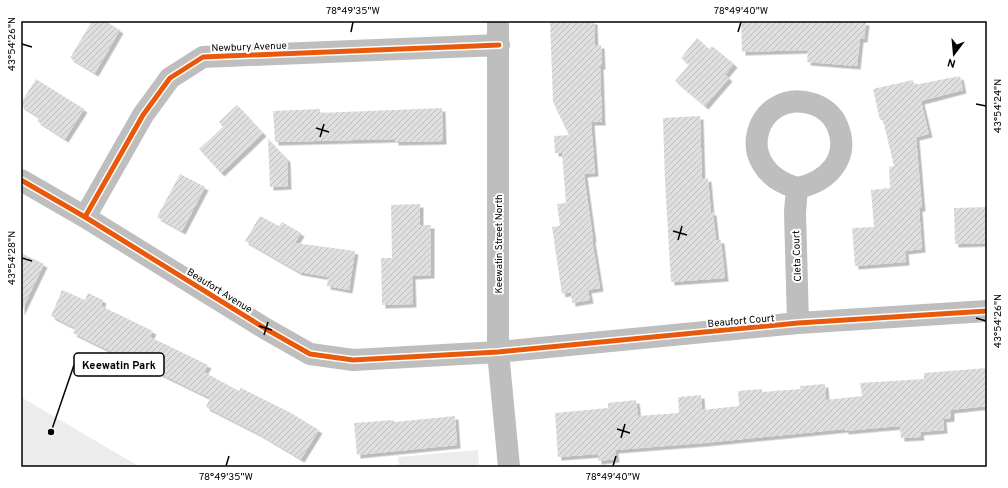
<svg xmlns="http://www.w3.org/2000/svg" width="1008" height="488" viewBox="0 0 1008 488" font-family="Overpass,sans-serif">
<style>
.green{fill:#ececec}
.building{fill:url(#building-hatch);filter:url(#shadow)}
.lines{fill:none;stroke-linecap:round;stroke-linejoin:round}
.minor{stroke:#bebebe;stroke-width:22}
.cycleway-casing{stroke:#fff;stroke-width:8}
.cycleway{stroke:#e8590c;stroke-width:5}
.ticks{fill:none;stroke:#000;stroke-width:1.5}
.labels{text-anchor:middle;stroke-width:4;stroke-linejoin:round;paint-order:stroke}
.street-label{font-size:10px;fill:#000;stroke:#fff}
.leader{fill:none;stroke:#000;stroke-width:1.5}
.callout-dot{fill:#000;stroke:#fff;stroke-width:1.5}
.callout{fill:#fff;stroke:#000;stroke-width:1.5}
.callout-label{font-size:11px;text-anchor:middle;font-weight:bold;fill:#000}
.neatline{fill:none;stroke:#000;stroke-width:1.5}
.ticks-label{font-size:10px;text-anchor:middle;fill:#000}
</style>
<defs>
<pattern id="building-hatch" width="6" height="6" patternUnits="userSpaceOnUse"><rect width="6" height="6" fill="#dfdfdf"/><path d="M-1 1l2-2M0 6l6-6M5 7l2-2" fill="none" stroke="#bebebe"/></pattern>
<filter id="shadow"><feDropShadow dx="3.5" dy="3.5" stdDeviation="0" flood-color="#0004"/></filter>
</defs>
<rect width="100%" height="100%" fill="#fff"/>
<!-- green -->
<path class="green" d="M 21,397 L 140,467 L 21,467 Z
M 478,450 L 479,467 L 399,467 L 398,457 Z"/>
<!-- building -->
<path class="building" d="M 92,21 L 105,21 L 120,30 L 95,73 L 70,58 Z
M 550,21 L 594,21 L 595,45 L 601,45 L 602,66 L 600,66 L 602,122 L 591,122 L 595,173 L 584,174 L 593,239 L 592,239 L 600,288 L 588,290 L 590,300 L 572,303 L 571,292 L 562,294 L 552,227 L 560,226 L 557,204 L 566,203 L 562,153 L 555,153 L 554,136 L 569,135 L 553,102 Z
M 741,21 L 854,21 L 866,22 L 864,39 L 860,39 L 857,66 L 807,62 L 808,50 L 742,52 Z
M 697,38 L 709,49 L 712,46 L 734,64 L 725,75 L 729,78 L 705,106 L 675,81 L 689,65 L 681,58 Z
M 960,76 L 963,90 L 921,101 L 929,134 L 916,137 L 922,208 L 919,208 L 922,249 L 905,251 L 906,262 L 855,266 L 852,228 L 874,227 L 871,190 L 890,188 L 889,167 L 894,166 L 883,120 L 880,120 L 873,89 L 913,80 L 914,85 Z
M 36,79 L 84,109 L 65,139 L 37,121 L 39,117 L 21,106 L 21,103 Z
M 237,105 L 263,133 L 221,173 L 199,149 L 223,127 L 219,122 Z
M 442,108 L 443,141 L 395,142 L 395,139 L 275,142 L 273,111 L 320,109 L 320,113 Z
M 700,116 L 702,179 L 708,178 L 711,212 L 713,212 L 716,240 L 721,240 L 725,278 L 671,282 L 665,182 L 663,118 Z
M 268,139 L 287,159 L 288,186 L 270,187 Z
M 180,174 L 205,187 L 182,231 L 157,217 Z
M 420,204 L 420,225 L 431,225 L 431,275 L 412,276 L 413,304 L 382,305 L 381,258 L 392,258 L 391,205 Z
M 987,207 L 987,243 L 955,244 L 954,208 Z
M 260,216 L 279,226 L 282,222 L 301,233 L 295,243 L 355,251 L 349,290 L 327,286 L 328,277 L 299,272 L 245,241 Z
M 21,253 L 44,264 L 21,312 Z
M 62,290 L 85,300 L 88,293 L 103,300 L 101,306 L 153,331 L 150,337 L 208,365 L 204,372 L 239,391 L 241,388 L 291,413 L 319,430 L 301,459 L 259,434 L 206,407 L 210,398 L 142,365 L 141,366 L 73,333 L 75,328 L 51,316 Z
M 987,368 L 987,406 L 951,410 L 951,418 L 943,419 L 944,430 L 920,432 L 921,437 L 901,438 L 900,426 L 845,431 L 845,429 L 704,443 L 615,450 L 616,459 L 598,461 L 598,454 L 558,457 L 555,413 L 608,408 L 608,403 L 636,400 L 638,416 L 679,413 L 678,397 L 701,395 L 702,410 L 739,406 L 738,391 L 762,389 L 762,392 L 801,389 L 800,386 L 825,384 L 826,400 L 862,396 L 860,383 L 924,379 L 924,373 Z
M 455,416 L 457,445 L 357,455 L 354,423 L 394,420 L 394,422 Z"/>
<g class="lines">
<!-- minor -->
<path class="minor" d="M 498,21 L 498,352 L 509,467
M 21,180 L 85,217 L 266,329 L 310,354 L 353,360 L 498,352 L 798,323 L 987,311
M 797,188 C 728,168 757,86 813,104 C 823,107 833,115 837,125 C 851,158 828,182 797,188 L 795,212 L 798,323
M 85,217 L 143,115 L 170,78 L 203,57 L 499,45"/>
<defs>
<path id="cycleway" d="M 21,180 L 85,217 L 266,329 L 310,354 L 353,360 L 498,352 L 798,323 L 987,311
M 85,217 L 143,115 L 170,78 L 203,57 L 499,45"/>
</defs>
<!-- cycleway casing -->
<use href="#cycleway" class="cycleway-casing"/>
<!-- cycleway -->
<use href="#cycleway" class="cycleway"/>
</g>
<!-- ticks -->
<path class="ticks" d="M 351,32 L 353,22M 738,32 L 741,22M 22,44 L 32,47M 976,104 L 986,106M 316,128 L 329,132M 320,137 L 324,124M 673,231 L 687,235M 678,240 L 682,226M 22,258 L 32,261M 976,318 L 986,321M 259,326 L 272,330M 264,335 L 268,322M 617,429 L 630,433M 621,438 L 625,424M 226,466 L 229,456M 613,466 L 616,456"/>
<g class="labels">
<!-- street labels -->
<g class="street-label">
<text transform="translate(249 46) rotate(-2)" y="4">Newbury Avenue</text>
<text transform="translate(498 244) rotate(-90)" y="4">Keewatin Street North</text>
<text transform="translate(796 256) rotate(-92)" y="4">Cleta Court</text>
<text transform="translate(220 290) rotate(32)" y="4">Beaufort Avenue</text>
<text transform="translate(741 320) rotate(-5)" y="4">Beaufort Court</text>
</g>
</g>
<!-- callouts -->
<path class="leader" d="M51 432L74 365"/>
<circle class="callout-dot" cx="51" cy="432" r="4"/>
<rect class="callout" x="74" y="353" width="90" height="23" rx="4"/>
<g class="callout-label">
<text x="119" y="369">Keewatin Park</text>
</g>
<!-- border -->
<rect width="1008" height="488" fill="none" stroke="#ffffff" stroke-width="44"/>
<!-- north arrow -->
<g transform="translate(954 54) rotate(196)" stroke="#ffffff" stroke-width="3" paint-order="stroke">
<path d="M0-3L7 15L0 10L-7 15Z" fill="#000000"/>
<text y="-6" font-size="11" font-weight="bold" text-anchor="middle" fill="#000000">N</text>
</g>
<rect x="22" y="22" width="964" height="444" class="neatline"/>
<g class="ticks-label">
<text x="353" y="14">78°49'35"W</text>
<text x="741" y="14">78°49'40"W</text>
<text transform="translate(11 44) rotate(-90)" y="4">43°54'26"N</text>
<text transform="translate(997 106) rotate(-90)" y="4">43°54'24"N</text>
<text transform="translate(11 258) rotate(-90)" y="4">43°54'28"N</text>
<text transform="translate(997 321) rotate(-90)" y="4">43°54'26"N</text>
<text x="226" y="480">78°49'35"W</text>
<text x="613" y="480">78°49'40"W</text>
</g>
</svg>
